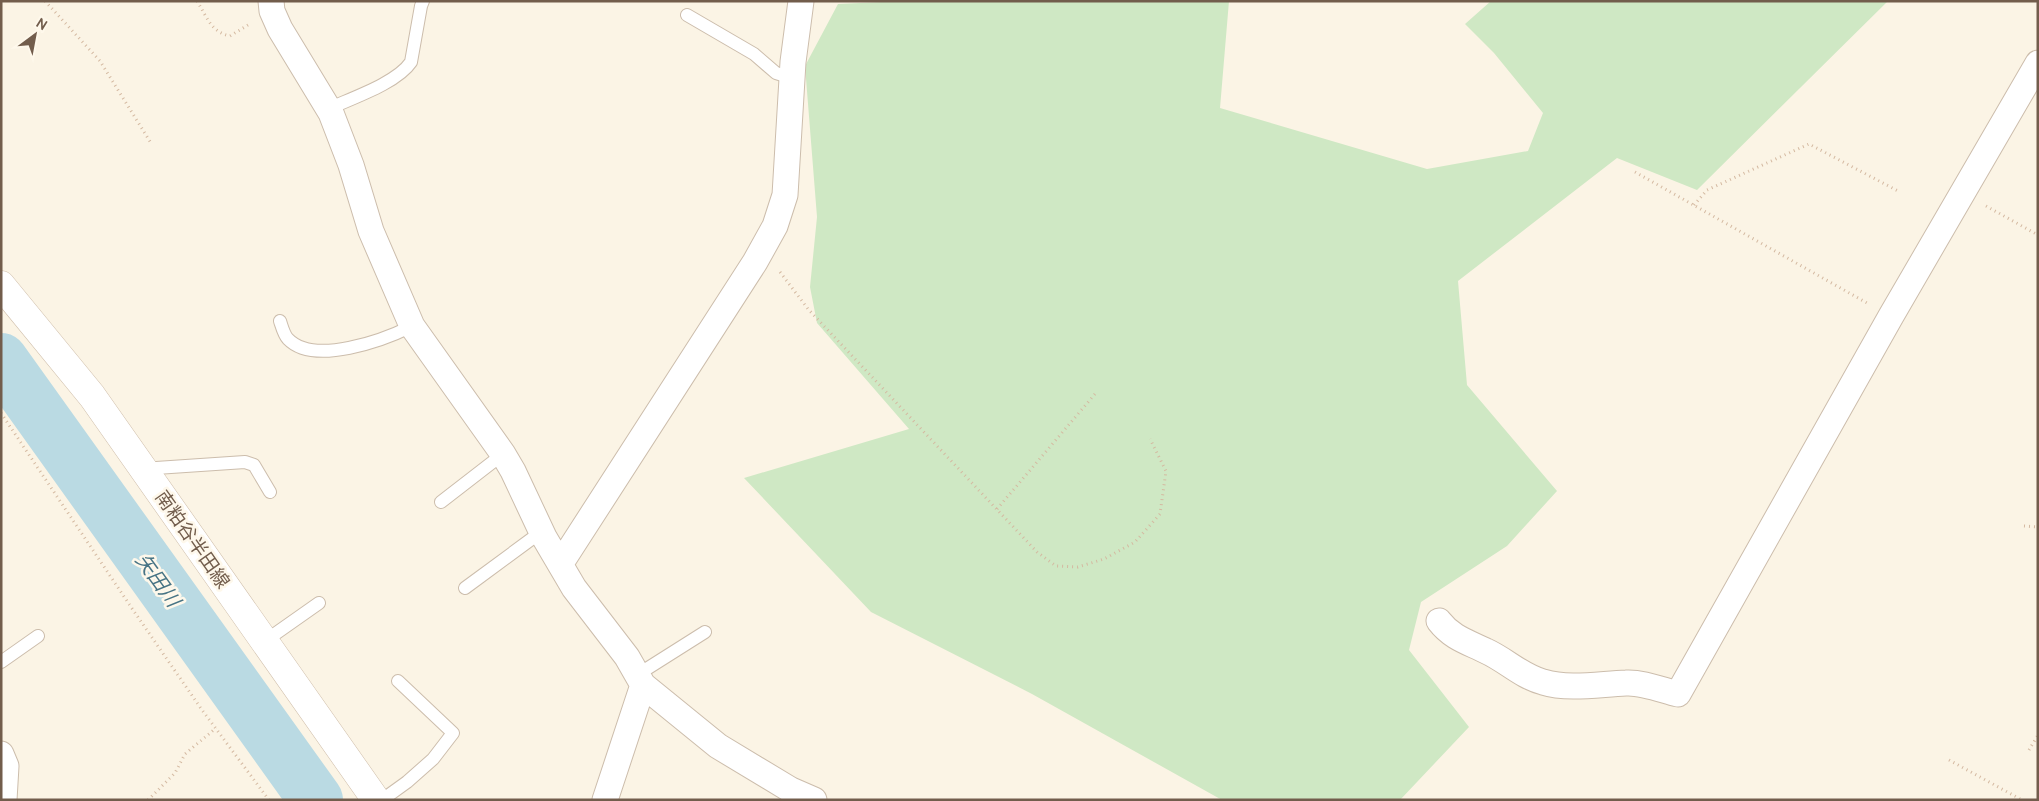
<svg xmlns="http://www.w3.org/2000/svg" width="2039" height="801" viewBox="0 0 2039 801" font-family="Cabin,'Noto Sans JP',sans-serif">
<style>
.green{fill:#cfe8c4}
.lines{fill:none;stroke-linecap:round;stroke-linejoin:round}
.river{stroke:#badae3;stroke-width:54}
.lane-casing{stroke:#ccbdac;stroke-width:14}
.street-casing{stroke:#ccbdac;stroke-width:27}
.secondary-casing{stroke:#cfbeaa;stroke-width:29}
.path{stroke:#d4b9a1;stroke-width:3;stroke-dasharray:1 4;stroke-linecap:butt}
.lane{stroke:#fff;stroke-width:12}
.street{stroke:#fff;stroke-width:25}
.secondary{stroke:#fff;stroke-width:28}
.labels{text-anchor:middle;stroke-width:5;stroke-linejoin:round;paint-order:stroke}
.street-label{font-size:19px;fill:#725d4c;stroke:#fef8eb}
.water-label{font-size:20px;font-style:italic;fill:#477485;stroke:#fef8eb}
</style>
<rect width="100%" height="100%" fill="#fbf4e5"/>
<!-- green -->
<path class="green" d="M 903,1 L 1229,1 L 1220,108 L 1427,169 L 1528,151 L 1543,113 L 1494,53 L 1465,24 L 1491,1 L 1888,1 L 1697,190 L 1617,158 L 1458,281 L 1467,385 L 1557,491 L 1507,546 L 1421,602 L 1409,650 L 1469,727 L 1400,800 L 1222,800 L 1032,694 L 871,612 L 744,478 L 909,429 L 817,323 L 810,287 L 817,217 L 805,66 L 838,4 Z"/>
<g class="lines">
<!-- river -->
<path class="river" d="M 1,360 L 316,800"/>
<defs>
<path id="lane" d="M 687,15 L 754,54 L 776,73 L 792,78
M 328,109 C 352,98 397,83 411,62 L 421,6 L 423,1
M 280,321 C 282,327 284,335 288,339 C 314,366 384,340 412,326
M 146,473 L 156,468 L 245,462 L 254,465 L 270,492
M 441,502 L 503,454
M 465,588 L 541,532
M 265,641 L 319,603
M 1,662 L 38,636
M 637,675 L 705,632
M 382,800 L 407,782 L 433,759 L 453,733 L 398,681"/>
<path id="street" d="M 271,1 L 272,11 L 280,29 L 331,113 L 351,165 L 371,231 L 412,326 L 503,454 L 513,471 L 544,537 L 574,588 L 627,657 L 643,685 L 718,746 L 791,790 L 814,800
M 561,563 L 755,262 L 775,226 L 785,195 L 793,62 L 801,1
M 1439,621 C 1452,638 1468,642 1486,651 C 1506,660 1521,676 1543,682 C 1569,690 1599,684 1626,683 C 1642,682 1662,690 1678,694 L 1891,316 L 2038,63
M 1,754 L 6,766 L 4,800
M 605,800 L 643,685"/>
<path id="secondary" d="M 1,285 L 92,396 L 376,800"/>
</defs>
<!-- lane casing -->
<use href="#lane" class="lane-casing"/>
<!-- street casing -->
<use href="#street" class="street-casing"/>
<!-- secondary casing -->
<use href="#secondary" class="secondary-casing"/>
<!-- path -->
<path class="path" d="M 45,1 L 100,61 L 151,143
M 197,1 C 207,17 211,32 230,36 L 248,25
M 1635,172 L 1867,303
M 1694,205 L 1707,190 L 1809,144 L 1900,192
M 1986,206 L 2038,235
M 780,272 L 808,309 L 1037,552 L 1056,566 L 1078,567 L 1104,559 L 1135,542 L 1160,514 L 1166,471 L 1150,439
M 1,413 L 131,607 L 202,710 L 269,800
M 997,509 L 1095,394
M 2024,526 L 2038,527
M 2029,750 L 2038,735
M 1949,760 L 2022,800
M 148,800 L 175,773 L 185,754 L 216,728"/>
<!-- lane -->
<use href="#lane" class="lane"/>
<!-- street -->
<use href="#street" class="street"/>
<!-- secondary -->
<use href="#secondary" class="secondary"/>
</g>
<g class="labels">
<!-- street labels -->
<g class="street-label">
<text transform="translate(193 539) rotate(55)" y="7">南粕谷半田線</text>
</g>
<!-- water labels -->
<g class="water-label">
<text transform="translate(158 580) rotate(54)" y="7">矢田川</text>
</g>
</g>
<!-- border -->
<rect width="2039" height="801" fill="none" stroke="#725d4c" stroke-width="5"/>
<!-- north arrow -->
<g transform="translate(35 35) rotate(32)" stroke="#fef8eb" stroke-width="4" paint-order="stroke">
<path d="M0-4L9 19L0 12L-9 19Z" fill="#725d4c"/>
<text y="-8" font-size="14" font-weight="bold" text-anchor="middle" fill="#725d4c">N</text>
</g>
</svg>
